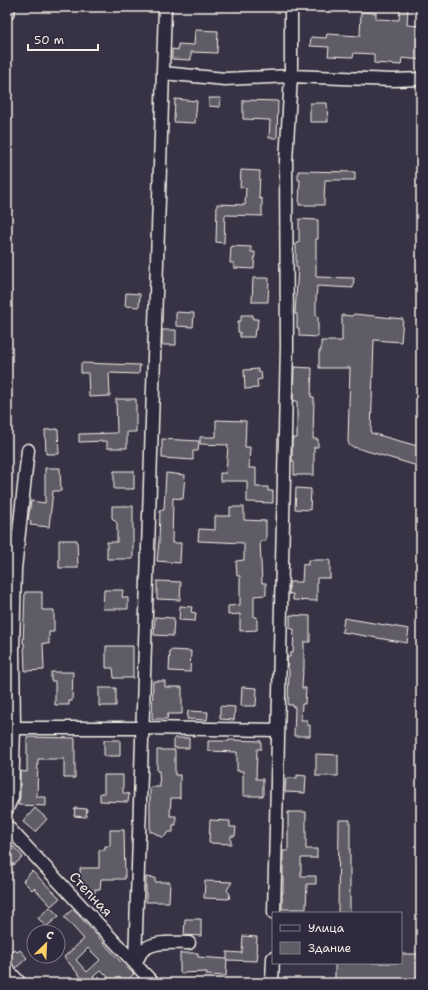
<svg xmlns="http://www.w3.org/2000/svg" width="428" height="990" viewBox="0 0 428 990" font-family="'Shantell Sans',sans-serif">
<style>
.building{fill:#5f5c67;stroke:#f4f1e8;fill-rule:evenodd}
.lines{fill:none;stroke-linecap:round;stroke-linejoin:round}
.minor-casing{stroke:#f4f1e8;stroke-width:15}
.minor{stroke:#2f2a3d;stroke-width:12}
.labels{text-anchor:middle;stroke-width:3.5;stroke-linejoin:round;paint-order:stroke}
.street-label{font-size:14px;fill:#f4f1e8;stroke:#2f2a3d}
</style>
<rect width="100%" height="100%" fill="#373244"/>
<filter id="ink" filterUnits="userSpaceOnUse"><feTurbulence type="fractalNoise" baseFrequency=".025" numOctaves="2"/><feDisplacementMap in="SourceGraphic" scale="8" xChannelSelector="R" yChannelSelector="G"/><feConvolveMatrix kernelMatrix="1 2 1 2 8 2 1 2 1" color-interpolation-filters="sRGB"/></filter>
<g filter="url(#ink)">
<!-- building -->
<path class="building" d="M 400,7 L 408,7 L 407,25 L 421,26 L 421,60 L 402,58 L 401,65 L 374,63 L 374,54 L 354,53 L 353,57 L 328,56 L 329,47 L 310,46 L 311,37 L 326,38 L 327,34 L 360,36 L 361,12 L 376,13 L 376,19 L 399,20 Z
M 195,30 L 218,31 L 217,53 L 191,52 L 191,60 L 172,59 L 172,49 L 178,50 L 178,44 L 194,45 Z
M 209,98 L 221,98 L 220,107 L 209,106 Z
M 175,99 L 197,101 L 195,123 L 174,122 Z
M 243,100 L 278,101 L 277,138 L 269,138 L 270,120 L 243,119 Z
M 310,103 L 327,103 L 328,122 L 310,122 Z
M 241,170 L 260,171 L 259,198 L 262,199 L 262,216 L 225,215 L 224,243 L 216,242 L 217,204 L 245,205 L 246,188 L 240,187 Z
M 298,171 L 355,172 L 355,180 L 325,180 L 324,205 L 299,205 L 300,180 L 298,180 Z
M 299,219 L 318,220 L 318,239 L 316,239 L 316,277 L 354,278 L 353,288 L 317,286 L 316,300 L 316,316 L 318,316 L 318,337 L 299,336 L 299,328 L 297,328 L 297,314 L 295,314 L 298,267 L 296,267 L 296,243 L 299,243 Z
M 231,246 L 251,247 L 251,252 L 255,252 L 254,269 L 234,268 L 234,263 L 230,263 Z
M 253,278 L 269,278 L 268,302 L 252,302 Z
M 126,293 L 140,294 L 139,307 L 125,306 Z
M 176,312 L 194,313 L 193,327 L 176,326 Z
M 354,314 L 403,319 L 401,342 L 374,340 L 371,433 L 421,447 L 421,467 L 350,446 L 348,442 L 350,368 L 319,368 L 319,351 L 321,351 L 321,341 L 342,341 L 342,315 L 352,316 Z
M 241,315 L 253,315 L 253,319 L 258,319 L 257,330 L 255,330 L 254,337 L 240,337 L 240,332 L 238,332 L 238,321 L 241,321 Z
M 162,330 L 176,330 L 176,345 L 162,345 Z
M 81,363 L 140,365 L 139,374 L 109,373 L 110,396 L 89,397 L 88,373 L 81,373 Z
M 294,367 L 312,368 L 311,397 L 314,397 L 313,439 L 318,439 L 318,447 L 314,447 L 314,475 L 294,475 L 294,461 L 292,461 L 292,438 L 297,438 L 297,401 L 293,401 Z
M 258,369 L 258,372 L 261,372 L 262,379 L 257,380 L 258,388 L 245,389 L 244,370 Z
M 116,399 L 136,399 L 136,432 L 127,432 L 127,448 L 107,448 L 107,441 L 79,442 L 79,434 L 117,433 Z
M 216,420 L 246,421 L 245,447 L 250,447 L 249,468 L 256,468 L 256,487 L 268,487 L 268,491 L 273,491 L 273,503 L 247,502 L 247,481 L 220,481 L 220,473 L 226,473 L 228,445 L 200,444 L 200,437 L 216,437 Z
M 58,429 L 59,454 L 46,454 L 45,430 Z
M 162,439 L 199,441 L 198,451 L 193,451 L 193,460 L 162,458 Z
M 45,468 L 60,468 L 61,491 L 53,491 L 49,527 L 30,525 L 31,521 L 28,520 L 31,501 L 45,503 Z
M 114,471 L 134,471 L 134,489 L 114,489 Z
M 166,473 L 185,475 L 183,499 L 173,498 L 172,543 L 181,543 L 180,563 L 157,561 L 159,541 L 160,510 L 164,510 Z
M 296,488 L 311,489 L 310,510 L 295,509 Z
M 112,506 L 133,506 L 133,559 L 107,559 L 107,542 L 117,542 L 117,523 L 112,518 Z
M 230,507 L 244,507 L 244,520 L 266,521 L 266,541 L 260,541 L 262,583 L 266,583 L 266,595 L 254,596 L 254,617 L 257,617 L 257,630 L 240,631 L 240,614 L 228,615 L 228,606 L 240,605 L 240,576 L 237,576 L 236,561 L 244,560 L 244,543 L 198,541 L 199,529 L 215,530 L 215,516 L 230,516 Z
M 59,540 L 77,540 L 78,568 L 59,568 Z
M 308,560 L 330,560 L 330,578 L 317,578 L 317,601 L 293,600 L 293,594 L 289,594 L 289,582 L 302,582 L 303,564 L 308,565 Z
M 157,581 L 181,582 L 180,600 L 157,599 Z
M 104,590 L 123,590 L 122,597 L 128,598 L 128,609 L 103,609 Z
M 25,592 L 42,592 L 42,610 L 54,610 L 54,632 L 49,632 L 49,644 L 43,643 L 44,670 L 25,671 L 24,643 L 23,643 Z
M 180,606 L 192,607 L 191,612 L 196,613 L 195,621 L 179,620 Z
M 290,615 L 310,616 L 310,642 L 304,642 L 304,670 L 303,670 L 302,688 L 306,688 L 305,704 L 302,704 L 301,720 L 307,720 L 307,725 L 310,725 L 310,736 L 294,736 L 295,707 L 293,707 L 293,705 L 288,705 L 289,670 L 288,668 L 287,657 L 290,657 L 290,653 L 293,653 L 294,629 L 290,629 Z
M 155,617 L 174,618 L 173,636 L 154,635 Z
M 344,618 L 409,629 L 407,643 L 342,632 Z
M 106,646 L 133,646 L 133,678 L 114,678 L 113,668 L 106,668 Z
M 170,650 L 191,651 L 190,672 L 169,671 Z
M 51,672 L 73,672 L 72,701 L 69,701 L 69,705 L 55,705 L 55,681 L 51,681 Z
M 153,681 L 165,681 L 165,687 L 182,687 L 182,714 L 168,714 L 167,719 L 152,719 Z
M 242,687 L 257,688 L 256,706 L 241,706 Z
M 99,688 L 116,688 L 116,706 L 99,706 Z
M 220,706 L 235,707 L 234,720 L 220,719 Z
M 188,711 L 208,712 L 207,720 L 187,719 Z
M 27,737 L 75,738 L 75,778 L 64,778 L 64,759 L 38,759 L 37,797 L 46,797 L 46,806 L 18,805 L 20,797 L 20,771 L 27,772 Z
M 174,738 L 189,738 L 189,748 L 174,748 Z
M 104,740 L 120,740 L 120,756 L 104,756 Z
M 229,740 L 261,741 L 261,749 L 257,749 L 256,779 L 263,779 L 263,796 L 243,796 L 243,771 L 237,771 L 237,752 L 208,751 L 208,741 L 229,741 Z
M 157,750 L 175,750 L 175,775 L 180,775 L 180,798 L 171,798 L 170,816 L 176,816 L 176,825 L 173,825 L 173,832 L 169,832 L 164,837 L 161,837 L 153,832 L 150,832 L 150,787 L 160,787 L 159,771 L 157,771 Z
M 316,754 L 338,755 L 338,776 L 316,776 Z
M 104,775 L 123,775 L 123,793 L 129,794 L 128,802 L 100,801 L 100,793 L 104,793 Z
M 297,775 L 306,776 L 305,793 L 285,792 L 286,778 L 297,778 Z
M 35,808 L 47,819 L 35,832 L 23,822 Z
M 75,808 L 87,809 L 86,817 L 74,816 Z
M 288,812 L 306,812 L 306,849 L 317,849 L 317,858 L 301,858 L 301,876 L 316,876 L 316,884 L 307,884 L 306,909 L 282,909 L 282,893 L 283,893 L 283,851 L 288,851 Z
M 210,820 L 230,821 L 230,827 L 236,827 L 235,836 L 231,836 L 231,844 L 209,843 Z
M 339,820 L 350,820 L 350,913 L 338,913 Z
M 110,830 L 124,830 L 125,879 L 101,879 L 100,890 L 95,889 L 95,894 L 86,894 L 86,890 L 81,890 L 80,868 L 99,868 L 99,850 L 105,850 L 105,846 L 110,846 Z
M 13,846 L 23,857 L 14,865 L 7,858 L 7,852 Z
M 32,871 L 60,898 L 51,906 L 34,888 L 32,890 L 23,881 Z
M 146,877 L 155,878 L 155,882 L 170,882 L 169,902 L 146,902 Z
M 205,881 L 232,882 L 227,890 L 230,894 L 229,899 L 204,898 Z
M 50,907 L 59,916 L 46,927 L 38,918 Z
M 73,909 L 121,962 L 134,974 L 124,983 L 114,983 L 101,970 L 86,983 L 64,957 L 84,939 L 64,917 ZM 88,948 L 100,960 L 87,972 L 76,960 Z
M 185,919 L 201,919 L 201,936 L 184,935 Z
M 243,936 L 257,937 L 256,953 L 258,953 L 257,961 L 227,960 L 227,952 L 242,953 Z
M 7,945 L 12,951 L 14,949 L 17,952 L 20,950 L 27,958 L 16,968 L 12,964 L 7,962 Z
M 180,953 L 198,953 L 198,957 L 227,959 L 226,976 L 206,975 L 207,972 L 180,973 Z
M 401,954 L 421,954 L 421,977 L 415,977 L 415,983 L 335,983 L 335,963 L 401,963 Z"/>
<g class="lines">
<defs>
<path id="minor" d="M 7,14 L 9,7
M 163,73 L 225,79 L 291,76 L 393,80 L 421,79
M 10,735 L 14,728 L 143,728 L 277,730
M 7,809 L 12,797 L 14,728 L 13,649 L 15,569 L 28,450
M 7,826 L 153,983
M 274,913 L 287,346 L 286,161 L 291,76 L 291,7
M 136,962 C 138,958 140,954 142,951 C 154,940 175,943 189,943
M 135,963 L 165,7
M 7,969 L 20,983
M 272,983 L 273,958"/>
</defs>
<!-- minor casing -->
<use href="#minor" class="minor-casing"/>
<!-- minor -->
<use href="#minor" class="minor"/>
</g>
</g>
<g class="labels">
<!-- street labels -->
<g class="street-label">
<text transform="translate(91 894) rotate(47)" y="5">Степная</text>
</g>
</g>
<!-- margin -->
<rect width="428" height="990" fill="none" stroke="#2f2a3d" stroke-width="24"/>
<rect x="12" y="12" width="404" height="966" fill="none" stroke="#f4f1e8" stroke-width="1.5" filter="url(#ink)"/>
<!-- legend -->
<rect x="272" y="912" width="130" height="52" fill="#2f2a3d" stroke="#7e7a81"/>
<rect x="280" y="925" width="20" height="6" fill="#2f2a3d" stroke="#7e7a81"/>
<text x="308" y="932" font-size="12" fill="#f4f1e8">Улица</text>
<rect x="280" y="942" width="20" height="12" fill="#5f5c67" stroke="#7e7a81"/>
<text x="308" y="952" font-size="12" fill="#f4f1e8">Здание</text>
<!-- north arrow -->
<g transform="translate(46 944) rotate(24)"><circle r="19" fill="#2f2a3d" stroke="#7e7a81"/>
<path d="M0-3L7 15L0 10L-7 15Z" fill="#ffd166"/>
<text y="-6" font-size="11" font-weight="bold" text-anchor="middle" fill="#f4f1e8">С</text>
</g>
<!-- scale -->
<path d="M28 44v6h70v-6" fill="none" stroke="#f4f1e8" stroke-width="2"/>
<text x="34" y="44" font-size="12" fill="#f4f1e8" stroke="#2f2a3d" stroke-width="3" paint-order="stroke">50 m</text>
</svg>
